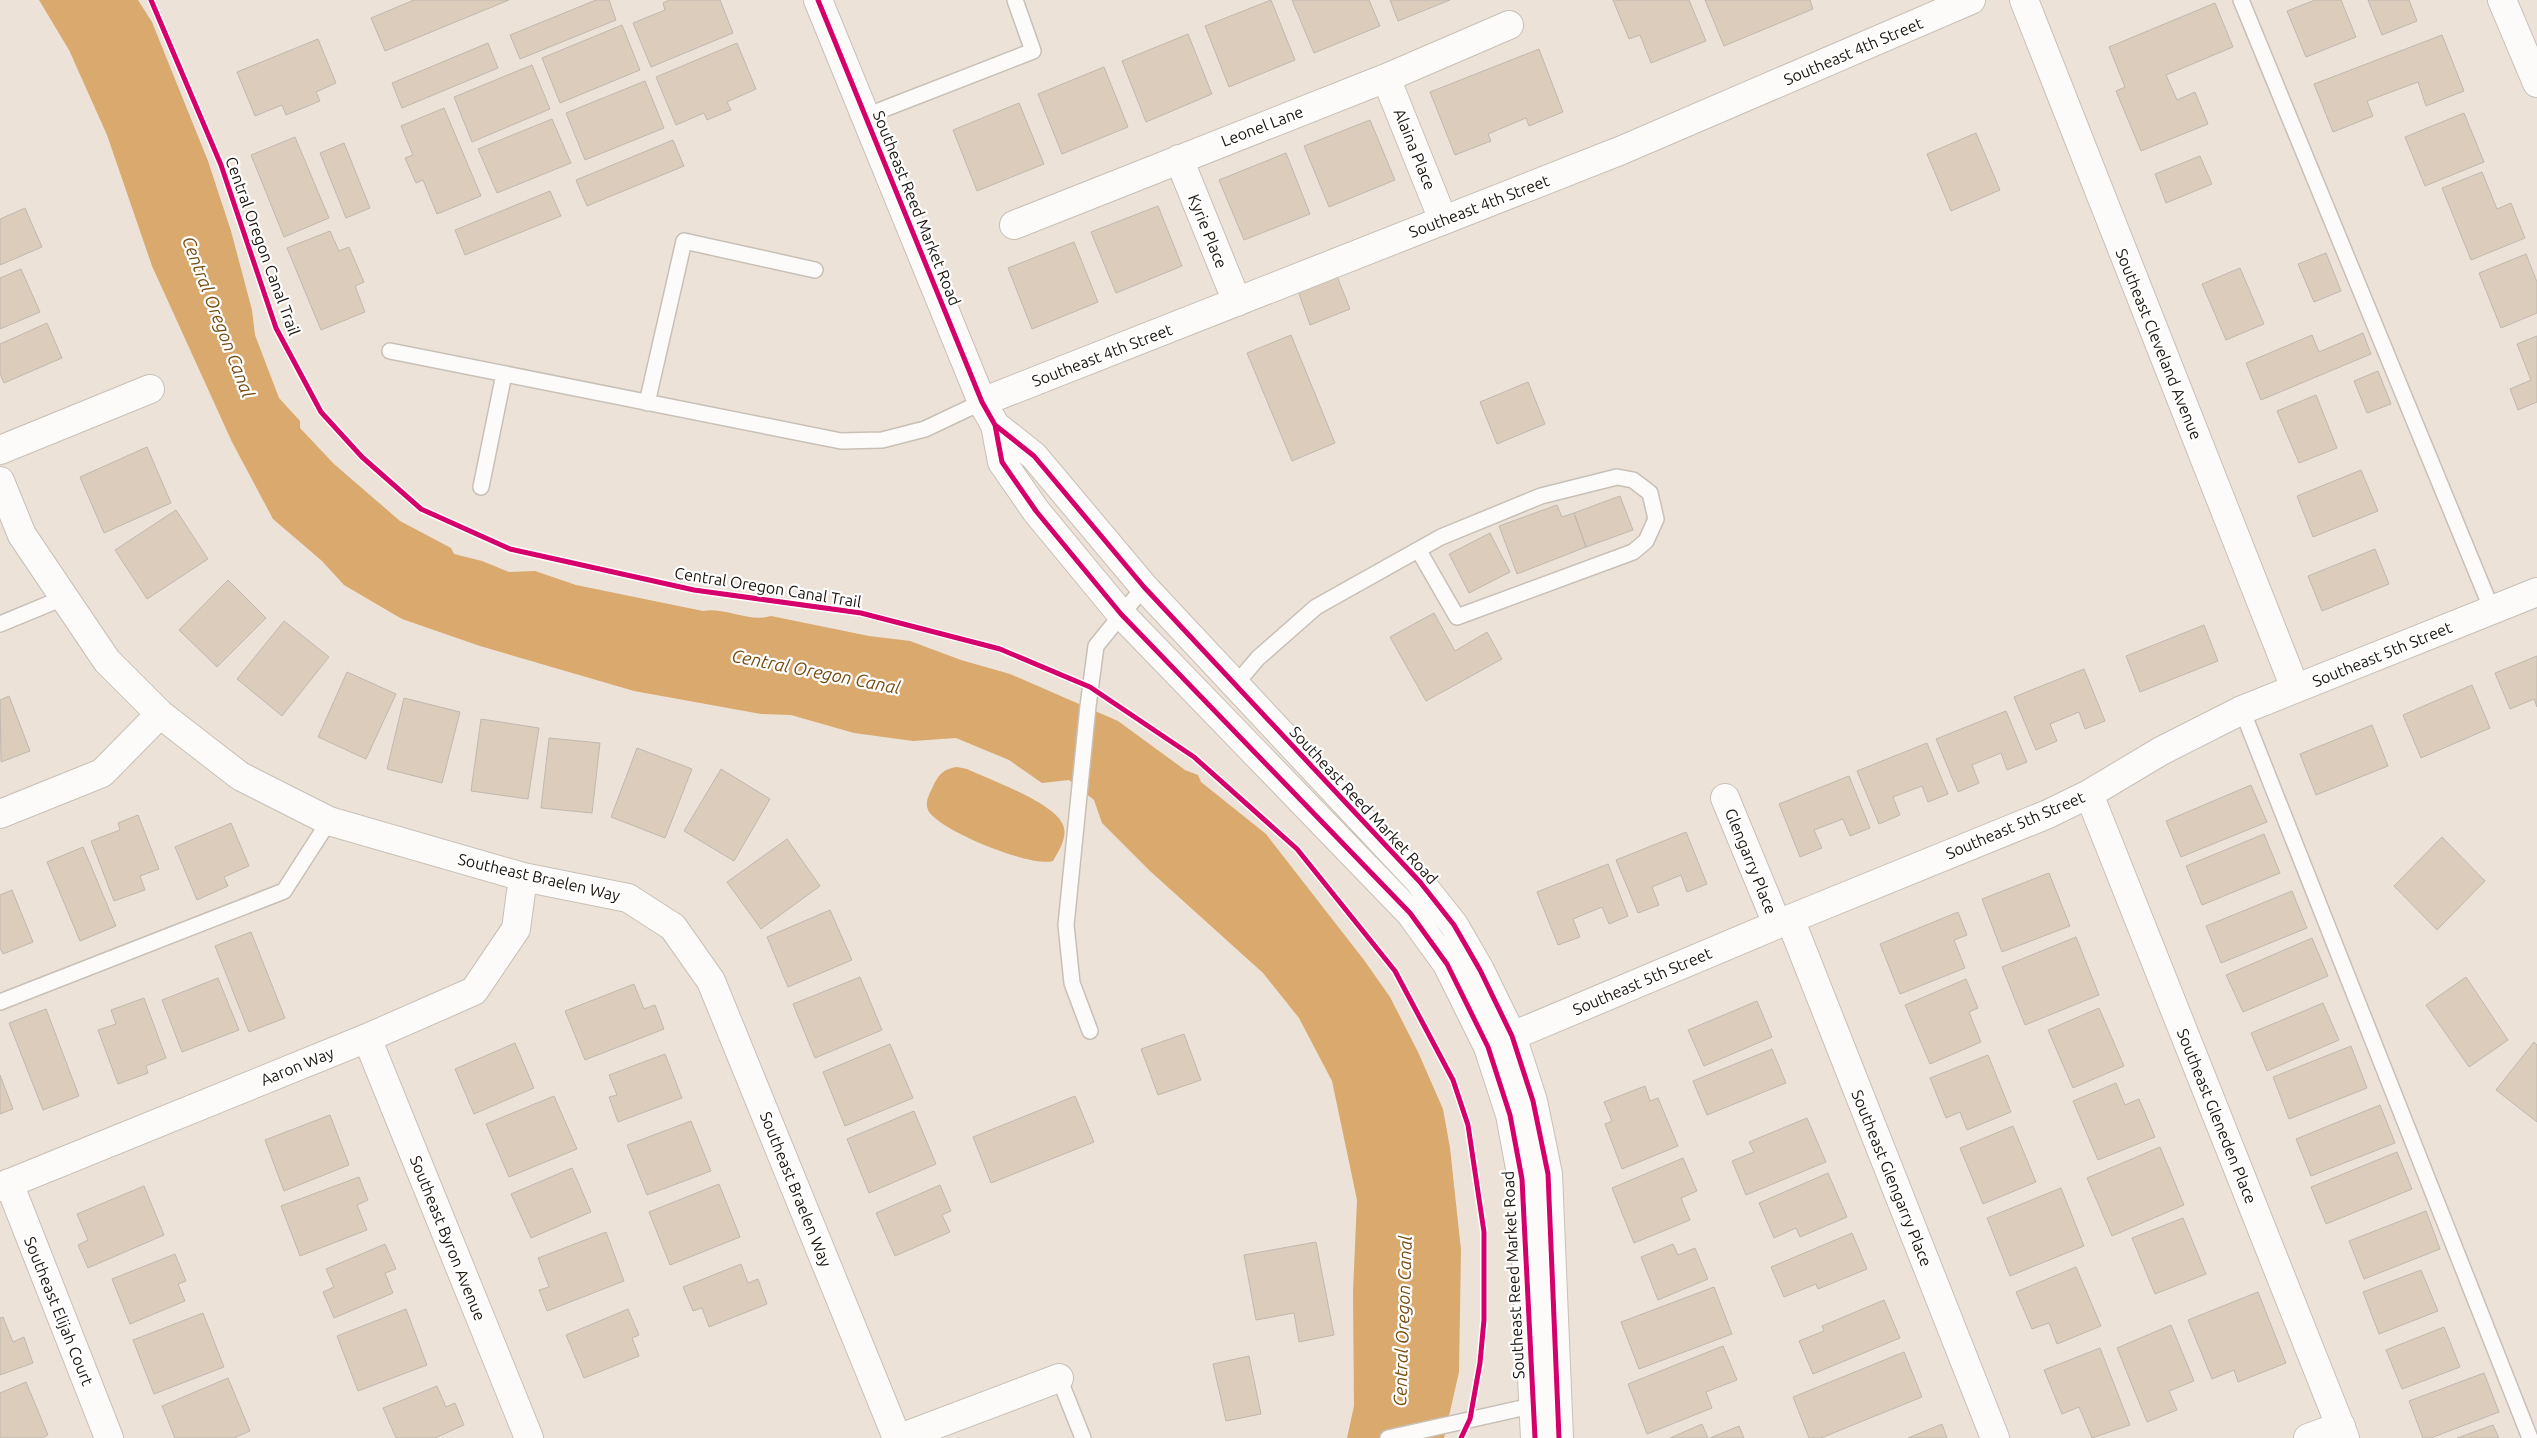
<svg xmlns="http://www.w3.org/2000/svg" width="2537" height="1438" viewBox="0 0 2537 1438" font-family="Ubuntu,sans-serif">
<style>
.water{fill:#d9a96e}
.building{fill:#dbccbb;stroke:#c0b8af}
.lines{fill:none;stroke-linecap:round;stroke-linejoin:round}
.lane-casing{stroke:#c8c0b7;stroke-width:18}
.street-casing{stroke:#c8c0b7;stroke-width:30}
.primary-casing{stroke:#c8c0b7;stroke-width:30}
.lane{stroke:#fcfbf9;stroke-width:15}
.street{stroke:#fcfbf9;stroke-width:28}
.primary{stroke:#fcfbf9;stroke-width:28}
.cycleway-casing{stroke:#fff;stroke-width:8}
.cycleway{stroke:#d6006c;stroke-width:5}
.labels{text-anchor:middle;stroke-width:4.5;stroke-linejoin:round;paint-order:stroke}
.street-label{font-size:16px;fill:#1c150e;stroke:#fff}
.water-label{font-size:18px;font-style:italic;fill:#764b0f;stroke:#fff}
</style>
<rect width="100%" height="100%" fill="#ede2d7"/>
<!-- water -->
<path class="water" d="M 39,0 L 138,0 L 152,22 L 208,161 L 231,231 L 252,310 L 255,335 L 279,398 L 300,421 L 300,428 L 334,464 L 400,521 L 451,548 L 454,554 L 482,561 L 509,572 L 535,571 L 576,585 L 703,611 C 725,607 749,623 771,616 L 869,636 L 910,641 L 961,660 L 1010,674 L 1118,721 L 1185,770 L 1198,775 L 1201,782 L 1266,834 L 1364,960 L 1390,997 L 1418,1052 L 1443,1109 L 1450,1148 L 1461,1250 L 1459,1372 L 1444,1438 L 1347,1438 L 1354,1406 L 1353,1292 L 1357,1200 L 1332,1081 L 1299,1018 L 1263,973 L 1150,871 L 1102,823 L 1094,800 L 1069,780 L 1042,783 L 1009,760 L 956,738 L 913,741 L 854,733 L 791,715 L 761,714 L 634,691 L 480,646 L 402,619 L 344,585 L 322,561 L 273,519 L 232,442 L 152,266 L 107,135 L 69,50 Z
M 957,767 L 967,769 C 988,779 1055,803 1063,825 C 1068,837 1059,850 1053,861 C 1032,868 937,830 928,810 C 924,801 931,792 934,784 C 940,773 944,769 957,767 Z"/>
<!-- building -->
<path class="building" d="M 414,0 L 509,0 L 385,51 L 371,18 Z
M 596,0 L 609,0 L 616,20 L 520,59 L 510,35 Z
M 669,0 L 720,0 L 733,33 L 651,67 L 633,23 L 665,10 L 663,3 Z
M 1271,0 L 1295,60 L 1229,87 L 1205,26 Z
M 1292,0 L 1369,0 L 1380,26 L 1314,53 Z
M 1390,0 L 1450,0 L 1398,21 Z
M 1613,0 L 1689,0 L 1706,41 L 1651,63 L 1640,35 L 1629,39 Z
M 1705,0 L 1810,0 L 1813,9 L 1724,46 Z
M 2315,0 L 2341,0 L 2356,37 L 2306,57 L 2287,11 Z
M 2368,0 L 2409,0 L 2417,21 L 2382,35 Z
M 2215,3 L 2233,47 L 2166,75 L 2177,100 L 2195,92 L 2208,124 L 2141,151 L 2116,91 L 2125,87 L 2109,47 Z
M 622,25 L 640,70 L 560,103 L 542,58 Z
M 1188,34 L 1212,94 L 1146,122 L 1122,61 Z
M 2442,35 L 2464,91 L 2426,106 L 2418,82 L 2367,101 L 2373,116 L 2333,132 L 2314,84 Z
M 318,39 L 336,83 L 316,92 L 320,101 L 286,115 L 282,105 L 255,116 L 237,72 Z
M 488,43 L 498,68 L 402,108 L 392,83 Z
M 737,43 L 756,89 L 727,102 L 731,110 L 707,120 L 704,113 L 676,125 L 656,77 Z
M 1539,49 L 1563,112 L 1529,126 L 1526,118 L 1488,134 L 1491,141 L 1455,155 L 1430,92 Z
M 532,65 L 550,109 L 472,142 L 454,97 Z
M 1104,67 L 1128,127 L 1062,154 L 1038,94 Z
M 645,81 L 664,128 L 585,160 L 566,113 Z
M 1019,103 L 1044,164 L 977,191 L 953,130 Z
M 444,108 L 481,196 L 437,214 L 423,180 L 416,183 L 405,158 L 413,155 L 401,126 Z
M 2464,113 L 2484,162 L 2425,186 L 2405,137 Z
M 552,119 L 571,163 L 497,193 L 478,149 Z
M 1370,120 L 1395,180 L 1329,207 L 1304,146 Z
M 1976,133 L 2000,190 L 1951,211 L 1927,154 Z
M 295,137 L 329,218 L 284,237 L 251,155 Z
M 673,140 L 684,166 L 587,206 L 576,180 Z
M 344,143 L 370,208 L 346,218 L 320,153 Z
M 1286,153 L 1310,214 L 1244,240 L 1219,180 Z
M 2200,156 L 2212,184 L 2166,203 L 2155,174 Z
M 2482,172 L 2497,209 L 2511,203 L 2525,238 L 2471,260 L 2442,188 Z
M 550,191 L 561,216 L 465,255 L 455,230 Z
M 1158,206 L 1182,266 L 1116,293 L 1091,232 Z
M 25,208 L 42,247 L 0,265 L 0,219 Z
M 330,231 L 339,251 L 349,247 L 364,282 L 355,286 L 365,312 L 321,330 L 287,248 Z
M 1074,242 L 1098,302 L 1032,329 L 1008,268 Z
M 2326,253 L 2341,291 L 2314,302 L 2298,264 Z
M 2526,254 L 2537,282 L 2537,313 L 2501,328 L 2479,273 Z
M 2240,268 L 2264,324 L 2226,340 L 2202,284 Z
M 21,269 L 40,312 L 0,329 L 0,278 Z
M 1337,276 L 1350,309 L 1310,325 L 1298,291 Z
M 47,323 L 62,358 L 4,383 L 0,374 L 0,344 Z
M 2363,333 L 2371,354 L 2261,400 L 2246,363 L 2312,335 L 2319,352 Z
M 1291,335 L 1335,443 L 1292,461 L 1247,353 Z
M 2537,336 L 2537,402 L 2518,410 L 2510,389 L 2531,380 L 2517,344 Z
M 2378,371 L 2391,404 L 2367,413 L 2354,381 Z
M 1528,382 L 1545,424 L 1497,444 L 1480,402 Z
M 2316,395 L 2337,448 L 2299,463 L 2277,411 Z
M 147,447 L 171,503 L 104,533 L 80,477 Z
M 2361,470 L 2378,511 L 2313,537 L 2297,496 Z
M 1620,496 L 1633,530 L 1586,547 L 1574,513 Z
M 1557,505 L 1562,517 L 1574,513 L 1586,547 L 1517,574 L 1499,526 Z
M 176,510 L 208,559 L 147,599 L 115,550 Z
M 1490,533 L 1510,572 L 1469,593 L 1449,554 Z
M 2375,549 L 2389,584 L 2322,611 L 2308,576 Z
M 228,580 L 266,618 L 217,667 L 179,630 Z
M 1434,613 L 1455,651 L 1487,632 L 1502,659 L 1426,701 L 1390,637 Z
M 284,621 L 329,657 L 282,716 L 237,679 Z
M 2204,625 L 2218,661 L 2140,692 L 2126,656 Z
M 2537,656 L 2537,707 L 2534,699 L 2510,709 L 2495,673 Z
M 2084,669 L 2105,721 L 2085,729 L 2079,712 L 2050,724 L 2057,741 L 2036,750 L 2014,697 Z
M 347,672 L 396,694 L 366,759 L 318,737 Z
M 2472,685 L 2490,728 L 2421,758 L 2403,715 Z
M 9,696 L 30,751 L 1,762 L 0,700 Z
M 404,698 L 460,712 L 442,783 L 387,769 Z
M 2006,711 L 2027,762 L 2007,770 L 2001,753 L 1972,765 L 1979,783 L 1958,792 L 1936,739 Z
M 481,719 L 539,728 L 528,799 L 471,791 Z
M 2372,725 L 2388,766 L 2316,795 L 2300,754 Z
M 549,738 L 600,743 L 592,813 L 541,808 Z
M 1927,743 L 1948,794 L 1928,802 L 1922,786 L 1893,797 L 1900,815 L 1879,824 L 1857,771 Z
M 637,748 L 692,769 L 665,838 L 611,817 Z
M 721,769 L 770,799 L 734,861 L 684,831 Z
M 1849,776 L 1870,828 L 1850,836 L 1843,819 L 1814,830 L 1822,848 L 1800,857 L 1779,804 Z
M 2251,785 L 2267,822 L 2181,857 L 2166,821 Z
M 138,815 L 159,869 L 140,876 L 145,890 L 114,901 L 91,841 L 120,830 L 118,823 Z
M 231,823 L 249,866 L 224,877 L 228,886 L 197,900 L 175,847 Z
M 1686,832 L 1707,884 L 1687,892 L 1681,875 L 1652,887 L 1659,905 L 1638,913 L 1616,860 Z
M 2264,834 L 2280,873 L 2202,905 L 2186,866 Z
M 2442,837 L 2485,881 L 2437,930 L 2394,886 Z
M 787,839 L 820,886 L 761,929 L 727,882 Z
M 83,847 L 116,926 L 80,941 L 47,862 Z
M 1608,864 L 1628,916 L 1609,924 L 1602,907 L 1573,919 L 1580,937 L 1558,945 L 1537,892 Z
M 2049,873 L 2070,926 L 2002,952 L 1982,899 Z
M 12,890 L 33,942 L 3,954 L 0,948 L 0,895 Z
M 2292,891 L 2307,928 L 2221,963 L 2206,926 Z
M 830,910 L 852,960 L 788,987 L 767,937 Z
M 1958,912 L 1967,935 L 1954,940 L 1965,968 L 1900,994 L 1880,944 Z
M 251,932 L 285,1018 L 249,1032 L 215,946 Z
M 2076,937 L 2099,995 L 2025,1025 L 2002,967 Z
M 2312,938 L 2328,976 L 2243,1012 L 2226,975 Z
M 860,977 L 882,1030 L 815,1058 L 793,1004 Z
M 2466,977 L 2508,1040 L 2469,1067 L 2426,1005 Z
M 218,978 L 239,1030 L 182,1052 L 162,1000 Z
M 1966,979 L 1978,1008 L 1969,1012 L 1981,1042 L 1930,1064 L 1905,1005 Z
M 634,984 L 644,1009 L 655,1005 L 664,1029 L 585,1060 L 565,1011 Z
M 144,998 L 166,1058 L 146,1066 L 148,1073 L 118,1084 L 98,1030 L 116,1024 L 111,1010 Z
M 1757,1001 L 1772,1037 L 1704,1066 L 1688,1030 Z
M 2323,1003 L 2339,1040 L 2267,1071 L 2251,1033 Z
M 2099,1008 L 2124,1066 L 2073,1088 L 2048,1030 Z
M 46,1009 L 79,1096 L 43,1110 L 9,1023 Z
M 1184,1034 L 1201,1080 L 1158,1095 L 1141,1049 Z
M 2534,1042 L 2537,1045 L 2537,1122 L 2496,1090 Z
M 515,1043 L 534,1088 L 474,1114 L 455,1069 Z
M 890,1044 L 913,1098 L 845,1126 L 823,1072 Z
M 2351,1046 L 2367,1088 L 2289,1119 L 2273,1077 Z
M 1772,1049 L 1786,1083 L 1707,1115 L 1693,1081 Z
M 665,1054 L 682,1098 L 618,1122 L 609,1097 L 617,1095 L 609,1075 Z
M 1988,1055 L 2011,1112 L 1967,1130 L 1960,1112 L 1946,1118 L 1930,1078 Z
M 0,1075 L 13,1109 L 0,1114 Z
M 2116,1083 L 2125,1105 L 2139,1099 L 2155,1137 L 2098,1160 L 2073,1101 Z
M 1645,1086 L 1650,1101 L 1658,1098 L 1678,1146 L 1622,1169 L 1605,1124 L 1612,1121 L 1604,1102 Z
M 554,1096 L 577,1149 L 509,1177 L 486,1124 Z
M 1075,1096 L 1094,1142 L 991,1183 L 973,1137 Z
M 2380,1105 L 2395,1143 L 2311,1176 L 2296,1139 Z
M 914,1111 L 936,1164 L 869,1193 L 847,1139 Z
M 330,1115 L 349,1165 L 284,1191 L 265,1140 Z
M 1807,1118 L 1826,1162 L 1746,1195 L 1732,1161 L 1754,1152 L 1749,1142 Z
M 691,1121 L 711,1171 L 647,1195 L 627,1145 Z
M 2013,1126 L 2036,1182 L 1983,1204 L 1960,1148 Z
M 2160,1147 L 2184,1205 L 2112,1236 L 2087,1178 Z
M 2397,1152 L 2412,1189 L 2326,1224 L 2311,1187 Z
M 1683,1158 L 1697,1191 L 1681,1198 L 1690,1220 L 1634,1243 L 1612,1188 Z
M 572,1168 L 591,1212 L 531,1238 L 511,1194 Z
M 1828,1173 L 1847,1217 L 1800,1237 L 1796,1228 L 1774,1238 L 1759,1203 Z
M 359,1177 L 368,1200 L 357,1205 L 367,1230 L 300,1256 L 281,1206 Z
M 719,1184 L 740,1237 L 670,1265 L 649,1212 Z
M 940,1185 L 951,1211 L 942,1215 L 950,1232 L 895,1256 L 876,1213 Z
M 144,1186 L 164,1235 L 88,1268 L 78,1245 L 88,1240 L 77,1214 Z
M 2061,1188 L 2084,1246 L 2010,1276 L 1987,1218 Z
M 2426,1211 L 2440,1249 L 2364,1279 L 2349,1241 Z
M 2183,1218 L 2206,1274 L 2155,1294 L 2132,1238 Z
M 606,1232 L 624,1281 L 547,1311 L 539,1290 L 549,1287 L 538,1258 Z
M 1852,1233 L 1867,1269 L 1818,1289 L 1816,1284 L 1784,1297 L 1771,1267 Z
M 1316,1242 L 1334,1335 L 1299,1342 L 1294,1313 L 1256,1320 L 1244,1255 Z
M 385,1244 L 396,1269 L 385,1273 L 393,1293 L 334,1318 L 323,1292 L 334,1287 L 326,1269 Z
M 1673,1244 L 1678,1255 L 1695,1248 L 1708,1279 L 1658,1300 L 1641,1257 Z
M 175,1254 L 186,1281 L 178,1284 L 185,1301 L 130,1324 L 112,1279 Z
M 741,1264 L 748,1283 L 758,1279 L 767,1304 L 709,1327 L 702,1308 L 693,1311 L 683,1287 Z
M 2076,1267 L 2101,1326 L 2057,1344 L 2049,1323 L 2032,1329 L 2016,1292 Z
M 2421,1270 L 2438,1311 L 2379,1334 L 2363,1292 Z
M 1714,1287 L 1732,1334 L 1639,1369 L 1621,1322 Z
M 2258,1292 L 2286,1363 L 2238,1382 L 2234,1370 L 2212,1379 L 2188,1320 Z
M 1884,1300 L 1900,1338 L 1813,1374 L 1799,1341 L 1824,1331 L 1822,1326 Z
M 406,1309 L 427,1365 L 358,1391 L 337,1336 Z
M 628,1309 L 639,1335 L 632,1338 L 639,1356 L 584,1378 L 566,1335 Z
M 203,1313 L 224,1367 L 154,1394 L 133,1340 Z
M 3,1317 L 13,1342 L 24,1337 L 33,1363 L 0,1375 L 0,1318 Z
M 2171,1325 L 2194,1381 L 2169,1391 L 2177,1410 L 2147,1422 L 2117,1348 Z
M 2444,1327 L 2460,1367 L 2402,1389 L 2386,1350 Z
M 1723,1346 L 1737,1380 L 1706,1392 L 1712,1408 L 1647,1434 L 1628,1384 Z
M 2100,1348 L 2130,1425 L 2092,1438 L 2079,1407 L 2062,1414 L 2044,1370 Z
M 1904,1352 L 1922,1397 L 1821,1438 L 1809,1438 L 1793,1397 Z
M 1249,1356 L 1261,1414 L 1226,1421 L 1213,1364 Z
M 2484,1373 L 2499,1412 L 2431,1438 L 2423,1438 L 2409,1401 Z
M 228,1378 L 250,1431 L 234,1438 L 175,1438 L 162,1406 Z
M 26,1382 L 48,1435 L 42,1438 L 0,1438 L 0,1393 Z
M 437,1386 L 446,1407 L 455,1403 L 464,1425 L 435,1438 L 396,1438 L 383,1408 Z
M 1702,1424 L 1708,1438 L 1670,1438 Z
M 1942,1424 L 1947,1438 L 1908,1438 Z
M 2493,1425 L 2499,1438 L 2457,1438 Z
M 1739,1426 L 1744,1438 L 1710,1438 Z"/>
<g class="lines">
<defs>
<path id="lane" d="M 2241,0 L 2492,610
M 866,116 L 1033,51 L 1015,0
M 390,351 L 841,441 L 882,440 L 925,429 L 982,402
M 647,403 L 684,241 L 815,270
M 481,487 L 504,374
M 0,624 L 63,598
M 1235,685 L 1258,658 L 1316,607 L 1441,537 L 1541,496 L 1617,477 L 1633,480 L 1650,493 L 1656,519 L 1646,541 L 1633,552 L 1457,617 L 1419,551
M 2242,710 L 2530,1438
M 0,1002 L 284,891 L 329,821
M 1090,1031 L 1072,983 L 1066,925 L 1088,706 L 1096,646 L 1144,587
M 1059,1378 L 1083,1438
M 1388,1438 L 1540,1404"/>
<path id="street" d="M 2024,0 L 2295,688
M 2502,0 L 2537,83
M 1386,78 L 1443,220
M 1179,159 L 1237,302
M 1014,225 L 1386,78 L 1509,25
M 982,402 L 1622,150 L 1971,0
M 0,450 L 150,389
M 0,481 L 22,535 L 107,661 L 160,714 L 240,776 L 329,821 L 523,877 L 628,898 L 673,927 L 711,981 L 897,1438
M 2089,794 L 2345,1438
M 1725,798 L 1777,924
M 0,814 L 102,773 L 160,714
M 1790,919 L 1995,1438
M 367,1038 L 529,1438
M 1491,1045 L 1790,919 L 2048,814 L 2089,794 L 2161,751 L 2242,710 L 2537,592
M 9,1183 L 109,1438
M 0,1187 L 367,1038 L 474,991 L 516,929 L 523,877
M 900,1438 L 1059,1378
M 2308,1438 L 2341,1426"/>
<path id="primary" d="M 818,0 L 982,402 L 995,425 L 1002,462 L 1036,511 L 1121,614 L 1410,913 L 1447,964 L 1488,1047 L 1510,1115 L 1522,1179 L 1535,1438
M 995,425 L 1034,456 L 1144,587 L 1420,882 L 1454,925 L 1480,970 L 1512,1036 L 1533,1101 L 1548,1174 L 1559,1438"/>
</defs>
<!-- lane casing -->
<use href="#lane" class="lane-casing"/>
<!-- street casing -->
<use href="#street" class="street-casing"/>
<!-- primary casing -->
<use href="#primary" class="primary-casing"/>
<!-- lane -->
<use href="#lane" class="lane"/>
<!-- street -->
<use href="#street" class="street"/>
<!-- primary -->
<use href="#primary" class="primary"/>
<defs>
<path id="cycleway" d="M 151,0 L 221,165 L 276,328 L 321,412 L 362,457 L 421,509 L 510,549 L 694,590 L 861,613 L 1000,649 L 1090,687 L 1194,757 L 1297,849 L 1395,971 L 1453,1080 L 1468,1125 L 1484,1232 L 1484,1320 L 1480,1363 L 1470,1419 L 1461,1438
M 818,0 L 982,402 L 995,425 L 1002,462 L 1036,511 L 1121,614 L 1410,913 L 1447,964 L 1488,1047 L 1510,1115 L 1522,1179 L 1535,1438
M 995,425 L 1034,456 L 1144,587 L 1420,882 L 1454,925 L 1480,970 L 1512,1036 L 1533,1101 L 1548,1174 L 1559,1438"/>
</defs>
<!-- cycleway casing -->
<use href="#cycleway" class="cycleway-casing"/>
<!-- cycleway -->
<use href="#cycleway" class="cycleway"/>
</g>
<g class="labels">
<!-- street labels -->
<g class="street-label">
<text transform="translate(1853 51) rotate(-23)" y="6">Southeast 4th Street</text>
<text transform="translate(1262 126) rotate(-21)" y="6">Leonel Lane</text>
<text transform="translate(1415 149) rotate(68)" y="6">Alaina Place</text>
<text transform="translate(1479 206) rotate(-21)" y="6">Southeast 4th Street</text>
<text transform="translate(917 208) rotate(68)" y="6">Southeast Reed Market Road</text>
<text transform="translate(1208 231) rotate(68)" y="6">Kyrie Place</text>
<text transform="translate(263 246) rotate(70)" y="6">Central Oregon Canal Trail</text>
<text transform="translate(2159 344) rotate(68)" y="6">Southeast Cleveland Avenue</text>
<text transform="translate(1102 355) rotate(-21)" y="6">Southeast 4th Street</text>
<text transform="translate(768 587) rotate(9)" y="6">Central Oregon Canal Trail</text>
<text transform="translate(2382 654) rotate(-22)" y="6">Southeast 5th Street</text>
<text transform="translate(1364 805) rotate(47)" y="6">Southeast Reed Market Road</text>
<text transform="translate(2015 825) rotate(-23)" y="6">Southeast 5th Street</text>
<text transform="translate(1751 861) rotate(68)" y="6">Glengarry Place</text>
<text transform="translate(539 877) rotate(13)" y="6">Southeast Braelen Way</text>
<text transform="translate(1642 981) rotate(-23)" y="6">Southeast 5th Street</text>
<text transform="translate(297 1066) rotate(-22)" y="6">Aaron Way</text>
<text transform="translate(2217 1116) rotate(68)" y="6">Southeast Gleneden Place</text>
<text transform="translate(1892 1178) rotate(68)" y="6">Southeast Glengarry Place</text>
<text transform="translate(796 1189) rotate(68)" y="6">Southeast Braelen Way</text>
<text transform="translate(448 1238) rotate(68)" y="6">Southeast Byron Avenue</text>
<text transform="translate(1513 1275) rotate(-93)" y="6">Southeast Reed Market Road</text>
<text transform="translate(59 1311) rotate(68)" y="6">Southeast Elijah Court</text>
</g>
<!-- water labels -->
<g class="water-label">
<text transform="translate(218 317) rotate(69)" y="6">Central Oregon Canal</text>
<text transform="translate(816 672) rotate(11)" y="6">Central Oregon Canal</text>
<text transform="translate(1403 1321) rotate(-88)" y="6">Central Oregon Canal</text>
</g>
</g>
</svg>
